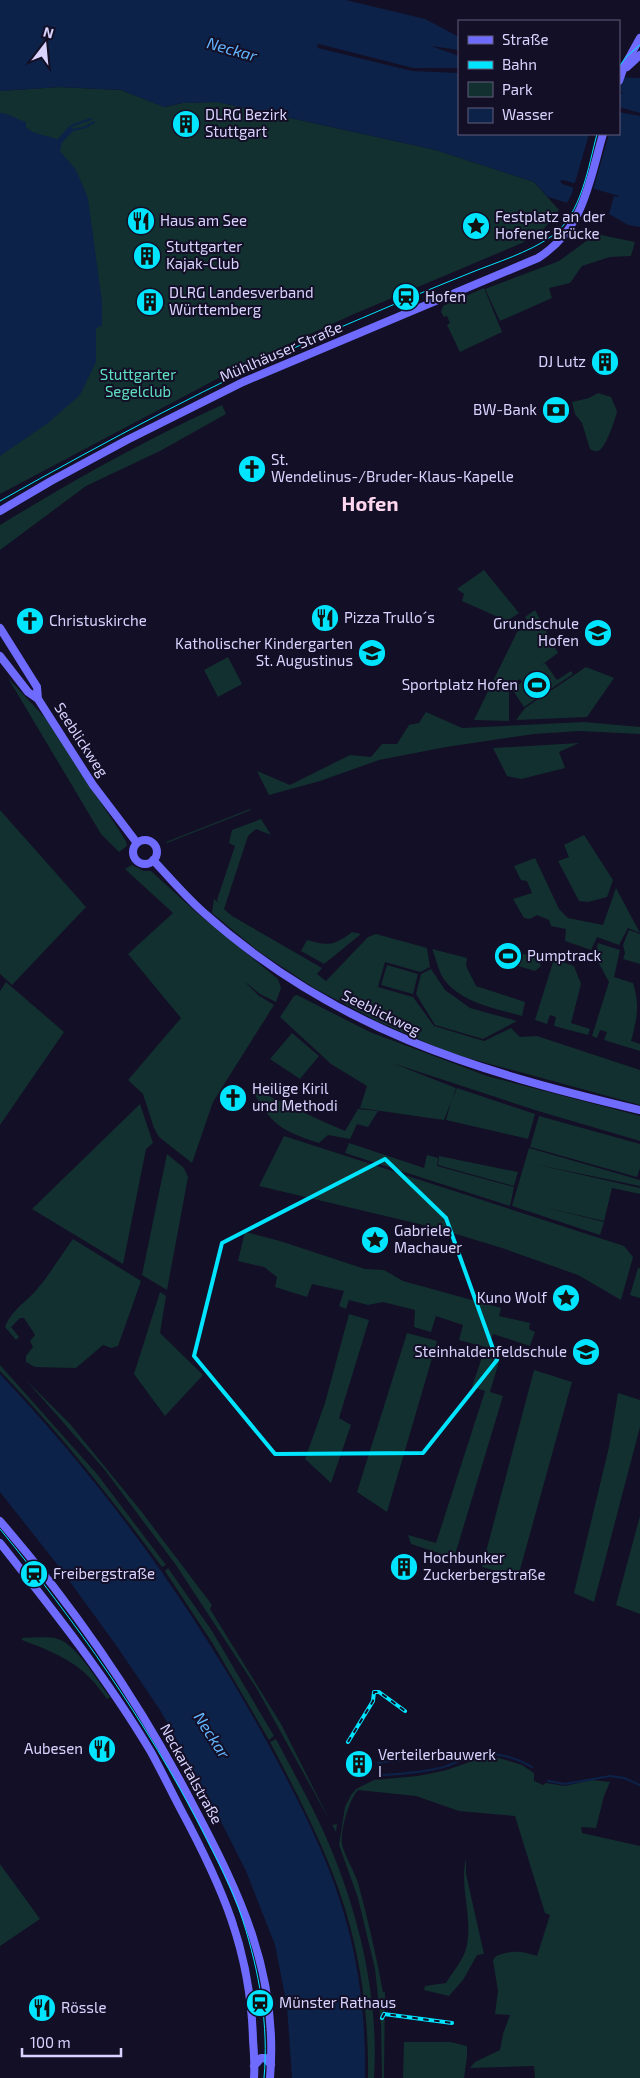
<svg xmlns="http://www.w3.org/2000/svg" width="640" height="2078" viewBox="0 0 640 2078" font-family="'Exo 2',sans-serif">
<style>
.green{fill:#12302f}
.water{fill:#0c2248}
.pier{fill:#130f26}
.lines{fill:none;stroke-linecap:round;stroke-linejoin:round}
.stream{stroke:#0c2248;stroke-width:2}
.secondary{stroke:#6f6bff;stroke-width:8}
.tram{stroke:#00e5ff;stroke-width:1}
.rail-casing{stroke:#00e5ff;stroke-width:4}
.rail{stroke:#130f26;stroke-width:2;stroke-dasharray:5.5;stroke-linecap:butt}
.marked{fill:none;stroke:#00e5ff;stroke-width:4;stroke-linejoin:round}
.labels{text-anchor:middle;stroke-width:4;stroke-linejoin:round;paint-order:stroke}
.poi-label{font-size:15px;fill:#d9d4ff;stroke:#130f26;text-anchor:start}
.street-label{font-size:15px;fill:#d9d4ff;stroke:#130f26}
.park-label{font-size:15px;fill:#5fe0c0;stroke:#130f26}
.water-label{font-size:16px;font-style:italic;fill:#62b6ff;stroke:#130f26}
.district-label{font-size:20px;font-weight:bold;fill:#ffd6f0;stroke:#130f26}
</style>
<rect width="100%" height="100%" fill="#130f26"/>
<!-- green -->
<path class="green" d="M 59,87 L 121,90 L 165,107 L 182,103 L 217,102 L 436,150 L 534,182 L 559,210 L 542,231 L 522,243 L 354,314 L 247,363 L 0,494 L 0,91 Z
M 596,234 L 635,242 L 631,256 L 610,257 L 582,266 L 570,283 L 549,288 L 552,298 L 500,321 L 485,289 L 559,261 Z
M 484,288 L 502,332 L 460,352 L 447,325 L 450,323 L 447,316 L 444,317 L 441,312 L 443,306 Z
M 598,393 L 611,397 L 617,411 C 616,418 605,450 598,451 C 596,452 592,450 590,449 L 582,423 L 575,414 L 572,402 L 589,398 Z
M 222,405 L 226,414 L 160,451 L 86,486 L 0,550 L 0,525 C 72,481 145,440 222,405 Z
M 484,570 L 519,613 L 507,621 L 462,601 L 464,594 L 457,589 Z
M 535,610 L 558,653 L 540,666 L 545,663 L 557,680 L 571,671 L 573,674 L 524,707 L 512,689 L 522,682 L 520,679 L 509,687 L 509,721 L 474,720 L 517,632 L 529,623 L 525,617 Z
M 228,657 L 242,684 L 218,697 L 204,670 Z
M 586,667 L 614,678 L 587,717 L 516,720 L 525,708 Z
M 8,678 L 48,721 L 126,841 L 127,846 L 119,852 L 101,834 Z
M 426,712 L 462,728 L 584,722 L 640,727 L 640,734 L 580,731 L 534,734 L 446,747 L 379,760 L 320,781 L 269,795 L 257,771 L 290,785 L 350,755 L 371,757 L 382,744 L 397,744 L 409,725 L 419,723 Z
M 579,743 L 559,752 L 565,768 L 521,779 L 507,776 L 493,748 Z
M 250,809 L 251,810 L 167,843 L 166,842 Z
M 0,810 L 86,907 L 12,985 L 0,974 Z
M 261,819 L 271,835 L 256,829 L 248,836 L 224,909 L 232,916 L 322,968 L 317,974 L 326,981 L 368,937 L 376,934 L 427,948 L 430,967 L 420,972 L 385,962 L 378,987 L 413,997 L 434,1026 L 484,1041 L 511,1028 L 520,1037 L 537,1036 L 640,1070 L 640,1105 L 450,1053 L 377,1021 L 314,988 L 258,951 L 212,913 L 214,899 L 219,903 L 217,900 L 235,846 L 229,843 L 232,830 Z
M 584,835 L 613,880 L 607,897 L 588,902 L 579,901 L 558,861 L 569,857 L 564,845 Z
M 535,858 L 559,909 L 568,918 L 603,925 L 616,888 L 640,933 L 628,928 L 619,945 L 597,937 L 591,950 L 565,941 L 566,929 L 551,926 L 549,920 L 537,915 L 530,919 L 524,918 L 513,899 L 532,893 L 527,881 L 521,880 L 514,866 Z
M 132,865 L 144,871 L 151,871 L 197,913 L 278,979 L 281,988 L 276,1002 L 260,994 L 244,981 L 258,995 L 274,1005 L 213,1102 L 192,1163 L 159,1137 L 154,1128 L 143,1094 L 128,1080 L 181,1018 L 128,954 L 173,913 L 125,869 Z
M 629,930 L 640,934 L 640,964 L 623,959 L 625,953 L 623,945 Z
M 352,932 L 361,934 L 324,964 L 301,951 L 307,940 C 328,946 334,946 352,932 Z
M 598,943 L 620,950 L 614,977 L 633,983 C 640,1005 637,1019 631,1041 L 640,1044 L 640,1051 L 604,1040 L 607,1032 L 600,1030 L 597,1038 L 592,1036 L 609,982 L 595,956 Z
M 500,947 L 537,958 L 541,966 L 535,971 L 498,960 L 497,953 Z
M 432,949 L 467,958 L 466,966 L 476,986 L 525,1002 L 522,1016 C 494,1008 461,1003 443,978 C 438,970 436,958 432,949 Z
M 554,959 L 574,966 L 581,984 L 571,1023 L 590,1029 L 588,1035 L 554,1026 L 556,1017 L 550,1015 L 547,1024 L 535,1020 Z
M 387,965 L 418,974 L 413,994 L 381,985 Z
M 431,969 L 445,990 L 470,1008 L 517,1021 L 483,1039 L 435,1025 L 416,994 L 421,974 Z
M 6,982 L 64,1032 L 0,1125 L 0,991 Z
M 297,995 L 370,1032 L 487,1076 L 640,1116 L 640,1141 L 538,1111 L 392,1063 L 456,1088 L 452,1100 L 457,1088 L 535,1114 L 528,1139 L 446,1120 L 451,1102 L 444,1120 L 360,1108 L 367,1086 L 331,1064 L 280,1017 L 294,996 Z
M 292,1033 L 319,1056 L 300,1079 L 270,1059 Z
M 251,1088 C 283,1102 313,1118 345,1131 L 358,1109 L 378,1111 L 368,1127 L 357,1124 L 350,1139 L 328,1135 L 319,1143 C 279,1130 272,1125 251,1088 Z
M 140,1104 L 153,1143 L 146,1149 L 123,1264 L 32,1209 Z
M 539,1116 L 640,1144 L 640,1168 L 637,1177 L 530,1147 Z
M 284,1136 L 624,1246 L 633,1257 L 621,1300 L 578,1275 L 502,1248 L 436,1228 L 259,1186 Z
M 349,1143 L 424,1168 L 427,1155 L 438,1158 L 437,1166 L 514,1187 L 510,1206 L 345,1153 Z
M 529,1148 L 640,1180 L 640,1186 L 534,1164 L 640,1188 L 640,1194 L 612,1188 L 604,1221 L 544,1207 L 604,1222 L 600,1235 L 512,1206 Z
M 167,1154 L 184,1168 L 188,1177 L 167,1290 L 142,1275 Z
M 439,1156 L 518,1172 L 514,1186 L 438,1165 Z
M 245,1232 L 280,1241 L 365,1269 L 384,1270 L 403,1281 L 501,1308 L 499,1316 L 530,1323 L 529,1329 L 535,1332 L 530,1346 L 493,1334 L 489,1348 L 459,1340 L 463,1325 L 436,1316 L 431,1332 L 414,1327 L 415,1310 L 383,1302 L 368,1305 L 349,1300 L 346,1309 L 339,1306 L 344,1291 L 312,1284 L 307,1297 L 275,1287 L 277,1277 L 264,1267 L 238,1261 Z
M 73,1239 L 141,1281 L 118,1346 L 111,1348 L 103,1345 L 76,1368 L 35,1367 L 26,1362 L 26,1356 L 33,1347 L 30,1341 L 35,1335 L 24,1318 L 20,1318 L 11,1327 L 19,1337 L 16,1340 L 5,1327 C 12,1309 27,1302 38,1288 C 50,1274 61,1255 73,1239 Z
M 638,1268 L 640,1268 L 640,1298 L 630,1295 Z
M 160,1292 L 166,1296 L 160,1333 L 203,1375 L 165,1416 L 134,1374 Z
M 349,1314 L 369,1320 L 339,1418 L 351,1425 L 331,1483 L 305,1459 L 325,1403 Z
M 407,1333 L 437,1341 L 387,1512 L 357,1492 Z
M 483,1354 L 500,1358 L 490,1392 L 503,1396 L 454,1558 L 411,1544 L 408,1535 L 436,1543 L 485,1391 L 472,1387 Z
M 0,1365 L 97,1474 L 166,1565 L 162,1567 C 112,1499 59,1432 0,1371 Z
M 534,1370 L 572,1382 L 518,1577 L 482,1567 Z
M 25,1379 L 70,1424 L 141,1511 L 212,1605 L 210,1609 L 281,1724 L 332,1825 L 337,1824 L 336,1832 L 257,1689 L 176,1565 L 104,1469 Z
M 618,1393 L 640,1400 L 640,1427 L 594,1602 L 574,1593 L 609,1447 Z
M 640,1516 L 640,1614 L 616,1605 Z
M 168,1568 L 212,1631 L 274,1736 L 269,1740 L 213,1644 L 165,1571 Z
M 22,1638 C 33,1638 47,1636 58,1639 C 77,1645 97,1681 110,1697 L 107,1699 C 102,1692 96,1684 90,1678 C 72,1659 46,1649 22,1640 Z
M 276,1739 C 294,1774 314,1808 329,1844 C 360,1917 379,1999 374,2078 L 368,2078 C 369,2006 358,1936 331,1869 C 314,1826 292,1784 270,1742 Z
M 499,1758 L 522,1765 L 534,1773 L 534,1781 L 543,1785 L 546,1783 L 565,1786 L 592,1780 L 610,1782 L 604,1796 L 596,1828 L 581,1827 L 582,1833 L 640,1846 L 640,2078 L 535,2078 L 534,2066 L 470,2068 L 475,2062 L 500,2050 L 503,2034 L 510,2015 L 495,2014 L 498,1991 L 493,1960 L 496,1956 C 513,1950 520,1951 537,1956 L 550,1915 L 545,1913 L 515,1816 L 459,1811 L 416,1796 L 358,1790 C 349,1799 340,1832 342,1844 C 345,1857 354,1870 358,1883 C 368,1919 376,1955 383,1992 L 385,1992 L 384,2078 L 382,2078 L 381,2025 L 375,1969 L 358,1898 L 339,1845 L 345,1807 L 351,1795 L 356,1789 L 374,1780 L 418,1776 L 447,1770 L 475,1760 Z
M 466,1859 L 466,1874 L 484,1954 L 477,1955 L 463,1980 L 449,1996 L 424,1990 L 425,1986 L 446,1983 C 452,1973 463,1960 466,1949 C 474,1919 459,1888 466,1859 Z
M 0,1864 L 40,1919 L 0,1946 Z
M 404,2042 L 450,2042 L 467,2046 L 467,2057 L 464,2078 L 403,2078 Z"/>
<!-- water -->
<path class="water" d="M 0,0 L 346,0 L 425,19 L 459,37 L 459,50 L 431,46 L 459,56 L 459,68 L 413,68 L 319,44 L 317,46 L 318,48 L 412,71 L 459,73 L 459,134 L 583,134 L 606,140 L 608,139 L 607,136 L 599,134 L 619,134 L 619,112 L 640,116 L 640,227 L 628,225 L 609,214 L 614,196 L 619,197 L 619,196 L 563,180 L 560,181 L 562,184 L 591,193 L 587,209 L 548,197 L 534,182 L 436,150 L 217,102 L 182,103 L 164,107 L 121,90 L 59,87 L 0,91 Z
M 619,77 L 640,78 L 640,113 L 619,107 L 619,94 L 623,93 L 619,90 Z
M 0,113 C 9,113 17,120 26,122 L 26,127 C 36,137 52,134 62,143 L 60,151 L 76,170 L 88,198 L 102,302 L 102,325 L 96,329 L 96,362 L 80,395 L 48,423 L 0,456 Z
M 0,1374 C 108,1488 199,1615 273,1753 C 301,1805 329,1860 345,1917 C 360,1969 366,2024 365,2078 L 292,2078 L 287,2006 L 275,1945 L 246,1871 L 208,1796 L 160,1710 L 118,1648 L 60,1568 L 0,1492 Z"/>
<!-- pier -->
<path class="pier" d="M 589,134 L 597,135 L 597,134 L 609,134 L 587,211 L 566,205 L 572,193 Z"/>
<g class="lines">
<!-- stream -->
<path class="stream" d="M 58,140 L 71,126 L 91,119
M 60,141 L 71,129 L 73,130
M 61,142 L 73,130 L 86,127 L 94,122
M 378,1763 L 420,1757
M 383,1775 C 404,1774 424,1772 444,1767 C 454,1764 463,1758 473,1755 C 493,1751 515,1757 532,1767
M 548,1781 L 565,1784 L 610,1776 L 624,1778 L 640,1785"/>
<!-- secondary -->
<path class="secondary" d="M 627,67 L 640,55
M 619,81 L 624,67 L 640,38
M 0,511 L 51,481 L 127,440 L 243,382 L 538,258 C 584,229 589,182 603,134
M 0,628 L 37,687 L 38,699
M 0,656 L 28,692 L 38,699 L 93,785 L 137,843
M133 852a12 12 0 1 1 24 0a12 12 0 1 1-24 0Z
M 153,860 C 170,878 185,896 203,912 C 333,1029 475,1071 640,1110
M 0,1521 C 75,1608 140,1703 193,1805 C 240,1894 279,1974 270,2078
M 0,1543 C 53,1610 107,1678 151,1752 C 161,1770 170,1789 180,1808 C 222,1886 251,1951 253,2040 C 254,2053 255,2065 254,2078
M 254,2066 L 261,2058 L 265,2058 L 271,2065"/>
<!-- tram -->
<path class="tram" d="M 619,67 L 626,57 L 640,45
M 0,501 C 106,441 215,383 327,333 C 374,313 422,292 470,273 C 497,262 528,253 552,236 C 582,214 588,167 597,134
M 0,1529 C 76,1622 146,1721 201,1828 C 216,1858 233,1889 243,1921 C 259,1971 269,2025 264,2078"/>
<defs>
<path id="rail" d="M 348,1742 L 373,1701 L 374,1692 L 379,1692 L 405,1711
M 382,2018 L 384,2014 L 452,2023"/>
</defs>
<!-- rail casing -->
<use href="#rail" class="rail-casing"/>
<!-- rail -->
<use href="#rail" class="rail"/>
</g>
<!-- marked area -->
<path class="marked" d="M 385,1159 L 446,1218 L 497,1360 L 423,1453 L 275,1454 L 194,1356 L 222,1243 Z"/>
<!-- icons -->
<defs>
<symbol id="building-disc" viewBox="-11 -11 22 22"><circle r="9.5" fill="#00e5ff" stroke="#130f26"/><path d="M-4-6H4V6H1V3H-1V6H-4ZM-2.5-4.3h1.7v1.8h-1.7ZM.8-4.3h1.7v1.8H.8ZM-2.5-1h1.7V.8h-1.7ZM.8-1h1.7V.8H.8Z" fill="#111"/></symbol>
<symbol id="restaurant-disc" viewBox="-11 -11 22 22"><circle r="9.5" fill="#00e5ff" stroke="#130f26"/><path d="M-5-6h1v4h1v-4h1v4h1v-4h1v5L-1.5 .5V6h-2V.5L-5-1ZM5-6V6H3V1.5H1.5Q1.5-4 5-6Z" fill="#111"/></symbol>
<symbol id="sight-disc" viewBox="-11 -11 22 22"><circle r="9.5" fill="#00e5ff" stroke="#130f26"/><path d="M0-6L1.8-2.2L6-1.7L2.9 1.2L3.7 5.4L0 3.3L-3.7 5.4L-2.9 1.2L-6-1.7L-1.8-2.2Z" fill="#111"/></symbol>
<symbol id="station-disc" viewBox="-11 -11 22 22"><circle r="9.5" fill="#00e5ff" stroke="#130f26"/><path d="M-3-6H3Q5-6 5-4V2Q5 4 3 4L4.5 6H3L1.5 4h-3L-3 6H-4.5L-3 4Q-5 4-5 2V-4Q-5-6-3-6ZM-3.5-4v3h7v-3ZM-3.5 1v1.5H-2V1ZM2 1v1.5H3.5V1Z" fill="#111"/></symbol>
<symbol id="bank-disc" viewBox="-11 -11 22 22"><circle r="9.5" fill="#00e5ff" stroke="#130f26"/><path d="M-6-4H6V4H-6ZM0-2.3a2.3 2.3 0 1 0 0 4.6a2.3 2.3 0 1 0 0-4.6Z" fill="#111"/></symbol>
<symbol id="church-disc" viewBox="-11 -11 22 22"><circle r="9.5" fill="#00e5ff" stroke="#130f26"/><path d="M-1.2-6h2.4v3.5h3.3v2.4h-3.3V6h-2.4V-.1h-3.3v-2.4h3.3Z" fill="#111"/></symbol>
<symbol id="school-disc" viewBox="-11 -11 22 22"><circle r="9.5" fill="#00e5ff" stroke="#130f26"/><path d="M0-5L7-2L0 1L-7-2ZM-4 1L0 2.5L4 1V4Q0 6-4 4Z" fill="#111"/></symbol>
<symbol id="stadium-disc" viewBox="-11 -11 22 22"><circle r="9.5" fill="#00e5ff" stroke="#130f26"/><path d="M0-5a6.5 5 0 1 0 0 10a6.5 5 0 1 0 0-10ZM-3.5-1.8h7v3.6h-7Z" fill="#111"/></symbol>
</defs>
<g fill-rule="evenodd">
<use href="#building-disc" x="170" y="108" width="32" height="32"/>
<use href="#restaurant-disc" x="125" y="205" width="32" height="32"/>
<use href="#sight-disc" x="460" y="210" width="32" height="32"/>
<use href="#building-disc" x="131" y="240" width="32" height="32"/>
<use href="#station-disc" x="390" y="281" width="32" height="32"/>
<use href="#building-disc" x="134" y="286" width="32" height="32"/>
<use href="#building-disc" x="589" y="346" width="32" height="32"/>
<use href="#bank-disc" x="540" y="394" width="32" height="32"/>
<use href="#church-disc" x="236" y="453" width="32" height="32"/>
<use href="#restaurant-disc" x="309" y="602" width="32" height="32"/>
<use href="#church-disc" x="14" y="605" width="32" height="32"/>
<use href="#school-disc" x="582" y="617" width="32" height="32"/>
<use href="#school-disc" x="356" y="637" width="32" height="32"/>
<use href="#stadium-disc" x="521" y="669" width="32" height="32"/>
<use href="#stadium-disc" x="492" y="940" width="32" height="32"/>
<use href="#church-disc" x="217" y="1082" width="32" height="32"/>
<use href="#sight-disc" x="359" y="1224" width="32" height="32"/>
<use href="#sight-disc" x="550" y="1282" width="32" height="32"/>
<use href="#school-disc" x="570" y="1336" width="32" height="32"/>
<use href="#building-disc" x="388" y="1551" width="32" height="32"/>
<use href="#station-disc" x="18" y="1558" width="32" height="32"/>
<use href="#restaurant-disc" x="86" y="1733" width="32" height="32"/>
<use href="#building-disc" x="343" y="1748" width="32" height="32"/>
<use href="#station-disc" x="244" y="1987" width="32" height="32"/>
<use href="#restaurant-disc" x="26" y="1992" width="32" height="32"/>
</g>
<g class="labels">
<!-- poi labels -->
<g class="poi-label">
<text x="205" y="120">DLRG Bezirk<tspan x="205" dy="17">Stuttgart</tspan></text>
<text x="495" y="222">Festplatz an der<tspan x="495" dy="17">Hofener Brücke</tspan></text>
<text x="160" y="226">Haus am See</text>
<text x="166" y="252">Stuttgarter<tspan x="166" dy="17">Kajak-Club</tspan></text>
<text x="169" y="298">DLRG Landesverband<tspan x="169" dy="17">Württemberg</tspan></text>
<text x="425" y="302">Hofen</text>
<text x="586" y="367" text-anchor="end">DJ Lutz</text>
<text x="537" y="415" text-anchor="end">BW-Bank</text>
<text x="271" y="465">St.<tspan x="271" dy="17">Wendelinus-/Bruder-Klaus-Kapelle</tspan></text>
<text x="344" y="623">Pizza Trullo´s</text>
<text x="49" y="626">Christuskirche</text>
<text x="579" y="629" text-anchor="end">Grundschule<tspan x="579" dy="17">Hofen</tspan></text>
<text x="353" y="649" text-anchor="end">Katholischer Kindergarten<tspan x="353" dy="17">St. Augustinus</tspan></text>
<text x="518" y="690" text-anchor="end">Sportplatz Hofen</text>
<text x="527" y="961">Pumptrack</text>
<text x="252" y="1094">Heilige Kiril<tspan x="252" dy="17">und Methodi</tspan></text>
<text x="394" y="1236">Gabriele<tspan x="394" dy="17">Machauer</tspan></text>
<text x="547" y="1303" text-anchor="end">Kuno Wolf</text>
<text x="567" y="1357" text-anchor="end">Steinhaldenfeldschule</text>
<text x="423" y="1563">Hochbunker<tspan x="423" dy="17">Zuckerbergstraße</tspan></text>
<text x="53" y="1579">Freibergstraße</text>
<text x="83" y="1754" text-anchor="end">Aubesen</text>
<text x="378" y="1760">Verteilerbauwerk<tspan x="378" dy="17">I</tspan></text>
<text x="279" y="2008">Münster Rathaus</text>
<text x="61" y="2013">Rössle</text>
</g>
<!-- street labels -->
<g class="street-label">
<text transform="translate(281 352) rotate(-23)" y="5">Mühlhäuser Straße</text>
<text transform="translate(81 740) rotate(57)" y="5">Seeblickweg</text>
<text transform="translate(381 1013) rotate(26)" y="5">Seeblickweg</text>
<text transform="translate(191 1774) rotate(61)" y="5">Neckartalstraße</text>
</g>
<!-- park labels -->
<g class="park-label">
<text x="138" y="380">Stuttgarter<tspan x="138" dy="17">Segelclub</tspan></text>
</g>
<!-- water labels -->
<g class="water-label">
<text transform="translate(232 49) rotate(16)" y="6">Neckar</text>
<text transform="translate(212 1735) rotate(57)" y="6">Neckar</text>
</g>
<!-- district labels -->
<g class="district-label">
<text x="370" y="511">Hofen</text>
</g>
</g>
<!-- legend -->
<rect x="458" y="20" width="162" height="115" fill="#130f26" stroke="#625e7d"/>
<rect x="468" y="36" width="25" height="8" fill="#6f6bff" stroke="#625e7d"/>
<text x="502" y="45" font-size="15" fill="#d9d4ff">Straße</text>
<rect x="468" y="61" width="25" height="8" fill="#00e5ff" stroke="#625e7d"/>
<text x="502" y="70" font-size="15" fill="#d9d4ff">Bahn</text>
<rect x="468" y="82" width="25" height="15" fill="#12302f" stroke="#625e7d"/>
<text x="502" y="95" font-size="15" fill="#d9d4ff">Park</text>
<rect x="468" y="108" width="25" height="15" fill="#0c2248" stroke="#625e7d"/>
<text x="502" y="120" font-size="15" fill="#d9d4ff">Wasser</text>
<!-- north arrow -->
<g transform="translate(45 45) rotate(16)" stroke="#130f26" stroke-width="4" paint-order="stroke">
<path d="M0-4L9 19L0 12L-9 19Z" fill="#d9d4ff"/>
<text y="-8" font-size="14" font-weight="bold" text-anchor="middle" fill="#d9d4ff">N</text>
</g>
<!-- scale -->
<path d="M22 2048v8h99v-8" fill="none" stroke="#d9d4ff" stroke-width="2.5"/>
<text x="30" y="2048" font-size="15" fill="#d9d4ff" stroke="#130f26" stroke-width="4" paint-order="stroke">100 m</text>
</svg>
